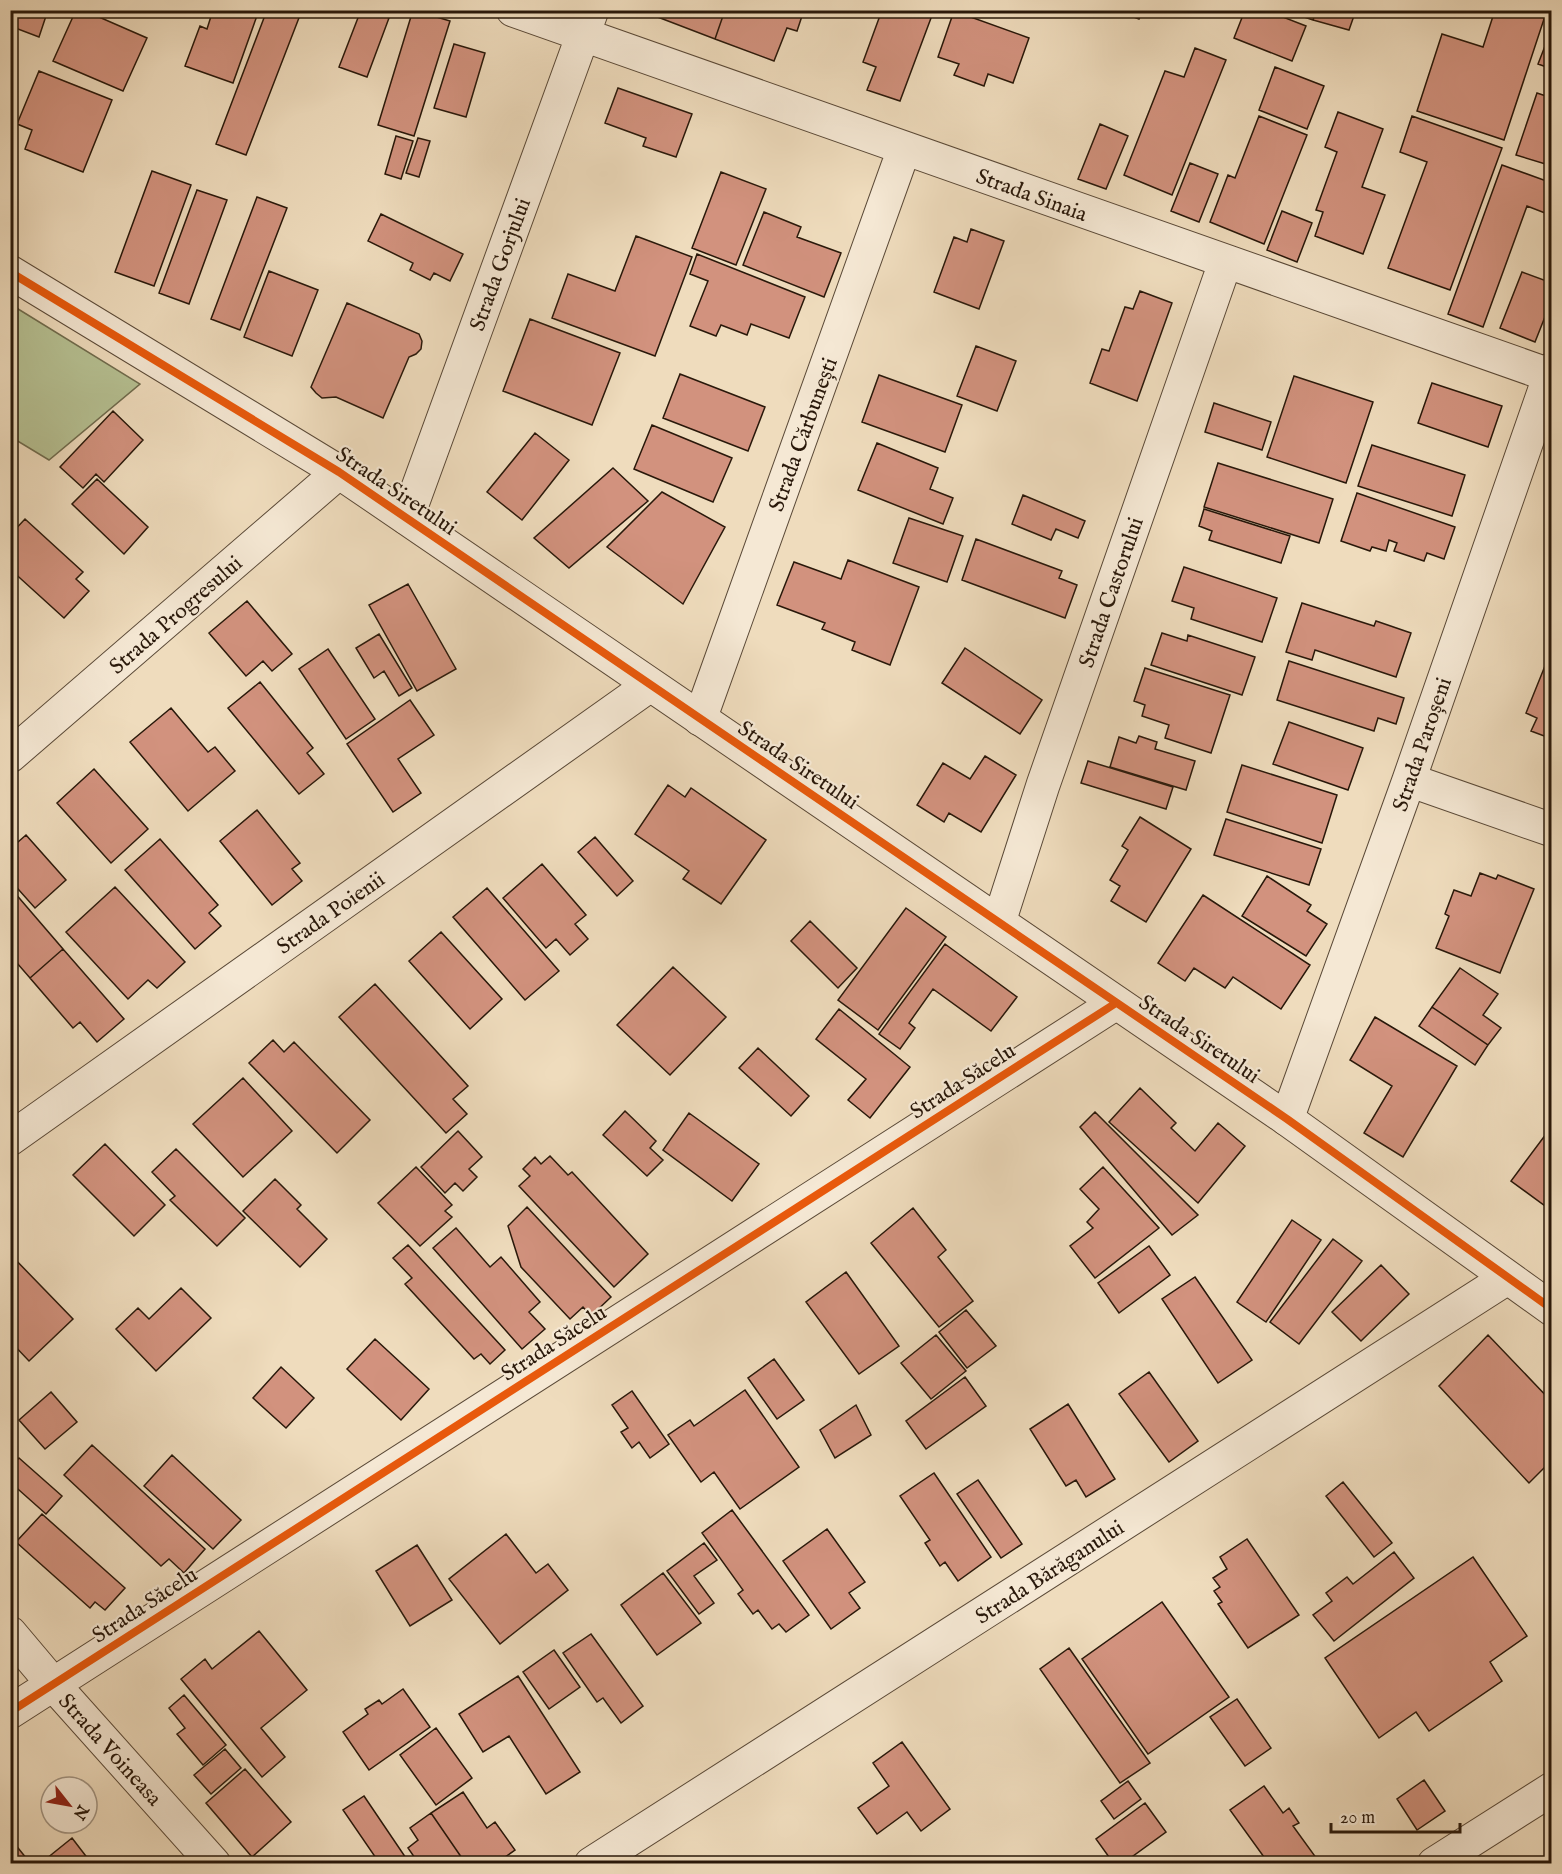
<svg xmlns="http://www.w3.org/2000/svg" width="1562" height="1874" viewBox="0 0 1562 1874" font-family="'IM FELL English',serif">
<style>
.green{fill:#b6c193;stroke:#706c4e;stroke-width:1.5}
.building{fill:#d2927e;stroke:#29180a;stroke-width:1.5}
.lines{fill:none;stroke-linecap:round;stroke-linejoin:round}
.minor-casing{stroke:#5a4937;stroke-width:35}
.tertiary-casing{stroke:#5a4937;stroke-width:35}
.minor{stroke:#f5e8d4;stroke-width:33}
.tertiary{stroke:#f5e8d4;stroke-width:33}
.cycleway-casing{stroke:#f5e8d4;stroke-width:11}
.cycleway{stroke:#e8590c;stroke-width:8}
.labels{text-anchor:middle;stroke-width:4.5;stroke-linejoin:round;paint-order:stroke}
.street-label{font-size:22px;fill:#29180a;stroke:#f5e8d4}
</style>
<rect width="100%" height="100%" fill="#efdcbd"/>
<filter id="stains"><feTurbulence type="fractalNoise" baseFrequency=".00333" numOctaves="4"/><feColorMatrix values="0 0 0 0 .2 0 0 0 0 .09 0 0 0 0 .02 0 0 0 .5 -.17"/></filter>
<radialGradient id="worn" r=".72"><stop offset=".6" stop-color="#630" stop-opacity="0"/><stop offset="1" stop-color="#630" stop-opacity=".3"/></radialGradient>
<!-- green -->
<path class="green" d="M 10,304 L 140,384 L 49,460 L 11,437 Z"/>
<!-- building -->
<path class="building" d="M 10,10 L 48,10 L 39,37 L 10,26 Z
M 76,10 L 83,10 L 147,38 L 123,91 L 53,61 Z
M 213,10 L 259,10 L 233,83 L 185,66 L 200,26 L 207,29 Z
M 267,10 L 302,10 L 246,155 L 216,144 Z
M 361,10 L 370,10 L 389,18 L 367,77 L 339,67 Z
M 413,10 L 450,21 L 414,136 L 378,125 Z
M 657,10 L 725,10 L 715,39 L 655,16 Z
M 725,10 L 804,10 L 797,31 L 787,28 L 774,61 L 715,39 Z
M 882,10 L 934,10 L 900,101 L 867,90 L 876,67 L 863,62 Z
M 1116,10 L 1143,10 L 1139,19 Z
M 1245,10 L 1265,10 L 1306,26 L 1292,61 L 1234,38 Z
M 1284,10 L 1316,10 L 1313,20 Z
M 1316,10 L 1356,10 L 1349,30 L 1313,20 Z
M 1495,10 L 1547,10 L 1504,140 L 1417,111 L 1442,34 L 1483,47 Z
M 954,11 L 1029,38 L 1013,83 L 988,74 L 984,86 L 954,75 L 959,64 L 938,57 Z
M 1552,28 L 1552,69 L 1538,64 Z
M 454,44 L 485,53 L 466,117 L 434,108 Z
M 1195,48 L 1226,60 L 1172,195 L 1124,175 L 1165,71 L 1184,77 Z
M 1275,67 L 1324,86 L 1307,129 L 1259,110 Z
M 39,71 L 112,100 L 83,172 L 25,149 L 32,130 L 17,124 Z
M 618,88 L 692,114 L 676,157 L 643,146 L 646,138 L 605,123 Z
M 1537,93 L 1552,98 L 1550,114 L 1552,115 L 1552,166 L 1516,155 Z
M 1338,112 L 1383,129 L 1362,187 L 1385,195 L 1363,254 L 1315,236 L 1323,212 L 1316,210 L 1337,152 L 1325,147 Z
M 1259,116 L 1307,135 L 1264,244 L 1210,222 L 1228,175 L 1235,178 Z
M 1412,116 L 1502,148 L 1450,290 L 1388,268 L 1427,162 L 1400,152 Z
M 1100,124 L 1128,136 L 1106,189 L 1078,179 Z
M 396,136 L 413,141 L 401,179 L 385,174 Z
M 418,138 L 430,141 L 419,177 L 406,173 Z
M 1190,163 L 1218,174 L 1199,222 L 1171,211 Z
M 1502,165 L 1552,183 L 1552,207 L 1548,206 L 1545,213 L 1527,206 L 1483,327 L 1448,314 Z
M 152,171 L 191,185 L 154,286 L 115,272 Z
M 721,172 L 766,189 L 736,265 L 692,248 Z
M 197,190 L 227,200 L 189,304 L 159,293 Z
M 257,197 L 287,208 L 240,330 L 211,319 Z
M 1282,211 L 1312,223 L 1297,262 L 1267,250 Z
M 764,212 L 801,227 L 797,237 L 841,253 L 824,297 L 743,265 Z
M 381,214 L 463,254 L 450,281 L 434,273 L 430,280 L 410,270 L 413,263 L 368,241 Z
M 971,229 L 1004,241 L 979,309 L 934,292 L 954,237 L 967,242 Z
M 636,236 L 692,257 L 655,356 L 552,318 L 568,274 L 615,291 Z
M 697,254 L 805,297 L 789,338 L 751,324 L 747,335 L 721,325 L 716,336 L 690,326 L 708,281 L 690,274 Z
M 269,271 L 318,290 L 292,356 L 244,337 Z
M 1522,272 L 1552,283 L 1552,299 L 1535,342 L 1500,328 Z
M 1140,291 L 1172,303 L 1137,401 L 1090,383 L 1102,349 L 1109,351 L 1125,307 L 1133,309 Z
M 347,303 L 419,334 L 422,341 L 421,349 L 416,354 L 409,357 L 383,418 L 336,397 L 322,398 L 316,393 L 311,387 Z
M 530,319 L 620,353 L 592,425 L 503,391 Z
M 976,346 L 1016,361 L 997,411 L 957,396 Z
M 680,374 L 765,407 L 748,451 L 663,418 Z
M 879,375 L 962,405 L 945,452 L 862,422 Z
M 1294,376 L 1373,402 L 1346,483 L 1267,457 Z
M 1432,383 L 1502,406 L 1488,447 L 1418,423 Z
M 1214,403 L 1271,422 L 1262,450 L 1205,432 Z
M 113,411 L 143,440 L 104,482 L 96,474 L 83,488 L 60,467 Z
M 652,425 L 732,458 L 713,502 L 634,469 Z
M 535,433 L 569,460 L 522,520 L 487,492 Z
M 877,443 L 938,468 L 930,489 L 953,498 L 943,524 L 858,490 Z
M 1372,445 L 1465,475 L 1452,516 L 1358,486 Z
M 1218,463 L 1333,499 L 1319,543 L 1204,507 Z
M 613,468 L 648,501 L 569,568 L 534,538 Z
M 97,479 L 148,527 L 124,554 L 72,504 Z
M 662,492 L 725,527 L 683,604 L 607,547 Z
M 1357,493 L 1455,527 L 1444,559 L 1427,553 L 1424,561 L 1394,551 L 1397,543 L 1389,540 L 1386,551 L 1372,547 L 1370,551 L 1341,541 Z
M 1023,495 L 1085,521 L 1078,538 L 1056,529 L 1051,540 L 1012,524 Z
M 1204,509 L 1290,536 L 1281,563 L 1209,540 L 1212,531 L 1199,526 Z
M 909,518 L 963,536 L 947,582 L 893,563 Z
M 25,519 L 83,572 L 76,579 L 89,591 L 64,618 L 10,569 L 10,535 Z
M 976,539 L 1062,571 L 1059,578 L 1077,585 L 1065,618 L 962,580 Z
M 848,560 L 919,587 L 890,665 L 852,650 L 855,642 L 822,629 L 825,623 L 777,605 L 794,562 L 841,579 Z
M 1184,567 L 1277,598 L 1262,642 L 1191,619 L 1194,608 L 1172,601 Z
M 408,584 L 456,669 L 417,691 L 369,605 Z
M 247,601 L 292,654 L 272,671 L 263,661 L 246,676 L 209,633 Z
M 1302,603 L 1374,626 L 1376,621 L 1411,633 L 1396,677 L 1315,650 L 1312,660 L 1286,652 Z
M 1162,633 L 1187,641 L 1188,635 L 1255,657 L 1242,695 L 1151,665 Z
M 379,634 L 412,688 L 399,696 L 384,671 L 374,678 L 356,648 Z
M 965,648 L 1042,700 L 1020,734 L 942,683 Z
M 328,649 L 375,719 L 346,739 L 299,669 Z
M 1551,651 L 1552,651 L 1552,739 L 1531,731 L 1537,718 L 1526,713 Z
M 1289,661 L 1404,698 L 1396,724 L 1378,718 L 1374,731 L 1277,700 Z
M 1145,668 L 1230,695 L 1211,753 L 1165,738 L 1169,725 L 1142,716 L 1145,705 L 1134,701 Z
M 260,682 L 313,748 L 307,753 L 324,774 L 299,794 L 228,708 Z
M 410,700 L 434,735 L 398,759 L 421,793 L 393,812 L 347,744 Z
M 171,708 L 208,752 L 215,747 L 235,771 L 188,811 L 130,742 Z
M 1289,722 L 1363,748 L 1348,790 L 1273,764 Z
M 1139,736 L 1157,742 L 1155,749 L 1195,761 L 1186,790 L 1110,767 L 1119,737 L 1136,743 Z
M 985,756 L 1016,775 L 981,832 L 949,813 L 944,822 L 917,805 L 943,763 L 970,779 Z
M 1088,761 L 1173,787 L 1166,809 L 1081,783 Z
M 1242,765 L 1337,795 L 1322,843 L 1227,812 Z
M 94,769 L 148,829 L 111,863 L 57,803 Z
M 668,785 L 685,797 L 691,788 L 766,840 L 721,904 L 683,879 L 689,871 L 635,834 Z
M 257,810 L 300,863 L 292,869 L 302,881 L 272,905 L 220,841 Z
M 1140,817 L 1191,849 L 1146,922 L 1111,901 L 1120,886 L 1110,880 L 1128,850 L 1122,846 Z
M 1226,819 L 1321,849 L 1309,885 L 1214,855 Z
M 26,835 L 66,880 L 35,908 L 10,880 L 10,849 Z
M 595,837 L 633,881 L 617,896 L 578,852 Z
M 160,839 L 218,905 L 209,913 L 221,926 L 195,949 L 125,870 Z
M 542,864 L 586,915 L 575,924 L 588,939 L 570,955 L 556,939 L 546,948 L 503,898 Z
M 1480,873 L 1496,879 L 1498,875 L 1534,889 L 1500,973 L 1436,948 L 1449,916 L 1445,914 L 1454,890 L 1471,896 Z
M 1267,876 L 1311,905 L 1307,911 L 1327,924 L 1306,956 L 1242,916 Z
M 115,887 L 185,962 L 157,988 L 148,980 L 128,999 L 66,932 Z
M 487,888 L 559,971 L 525,1000 L 453,917 Z
M 14,892 L 63,949 L 30,978 L 10,955 L 10,894 Z
M 1203,895 L 1310,965 L 1281,1009 L 1233,977 L 1225,988 L 1194,968 L 1185,981 L 1158,963 Z
M 906,908 L 946,937 L 878,1030 L 838,1000 Z
M 810,921 L 857,968 L 838,988 L 791,941 Z
M 441,932 L 502,999 L 470,1029 L 409,961 Z
M 945,944 L 1017,997 L 991,1031 L 933,989 L 909,1023 L 915,1028 L 900,1049 L 879,1034 Z
M 63,949 L 124,1019 L 97,1042 L 80,1022 L 73,1028 L 30,978 Z
M 673,967 L 726,1017 L 670,1075 L 617,1025 Z
M 1460,968 L 1498,994 L 1483,1015 L 1501,1028 L 1488,1045 L 1432,1007 Z
M 375,984 L 468,1086 L 453,1099 L 467,1114 L 446,1133 L 339,1017 Z
M 1432,1007 L 1488,1045 L 1475,1065 L 1419,1026 Z
M 839,1009 L 910,1067 L 870,1118 L 848,1100 L 866,1079 L 816,1039 Z
M 1375,1017 L 1457,1066 L 1403,1157 L 1364,1133 L 1392,1086 L 1350,1060 Z
M 273,1040 L 284,1052 L 294,1042 L 370,1120 L 337,1153 L 249,1063 Z
M 758,1048 L 809,1096 L 791,1116 L 739,1068 Z
M 243,1078 L 292,1131 L 243,1177 L 193,1124 Z
M 1140,1088 L 1176,1123 L 1171,1128 L 1195,1151 L 1218,1123 L 1245,1146 L 1198,1203 L 1109,1122 Z
M 625,1111 L 656,1141 L 650,1148 L 663,1160 L 647,1176 L 603,1135 Z
M 1095,1112 L 1198,1215 L 1172,1235 L 1080,1127 Z
M 689,1113 L 759,1164 L 732,1201 L 663,1150 Z
M 1552,1126 L 1552,1211 L 1511,1181 Z
M 458,1131 L 482,1157 L 469,1169 L 477,1177 L 463,1191 L 455,1183 L 445,1193 L 421,1167 Z
M 105,1144 L 165,1205 L 134,1236 L 73,1175 Z
M 176,1149 L 245,1218 L 217,1246 L 170,1200 L 175,1196 L 152,1172 Z
M 550,1156 L 568,1175 L 572,1172 L 648,1254 L 614,1287 L 519,1186 L 530,1176 L 523,1169 L 535,1157 L 541,1164 Z
M 416,1167 L 452,1205 L 445,1211 L 452,1217 L 420,1246 L 378,1203 Z
M 1103,1167 L 1159,1228 L 1095,1278 L 1070,1246 L 1093,1228 L 1087,1222 L 1099,1209 L 1080,1189 Z
M 275,1179 L 301,1205 L 297,1209 L 327,1239 L 300,1267 L 243,1211 Z
M 527,1207 L 611,1297 L 591,1316 L 583,1307 L 570,1319 L 521,1267 L 508,1226 Z
M 913,1208 L 946,1250 L 938,1257 L 973,1301 L 939,1327 L 871,1243 Z
M 1292,1220 L 1321,1240 L 1266,1322 L 1237,1302 Z
M 456,1228 L 490,1267 L 501,1257 L 540,1302 L 529,1312 L 545,1329 L 522,1349 L 433,1248 Z
M 1333,1239 L 1362,1261 L 1299,1344 L 1270,1322 Z
M 408,1245 L 505,1350 L 490,1364 L 481,1354 L 474,1359 L 405,1284 L 412,1278 L 393,1258 Z
M 1149,1246 L 1170,1275 L 1119,1313 L 1098,1283 Z
M 10,1254 L 73,1319 L 29,1361 L 10,1341 Z
M 1381,1265 L 1409,1294 L 1361,1341 L 1332,1312 Z
M 846,1272 L 899,1346 L 859,1374 L 806,1302 Z
M 1195,1277 L 1252,1360 L 1218,1383 L 1162,1299 Z
M 181,1288 L 211,1318 L 156,1371 L 116,1329 L 138,1308 L 149,1319 Z
M 966,1310 L 996,1346 L 967,1368 L 939,1332 Z
M 936,1335 L 966,1371 L 931,1399 L 901,1363 Z
M 1488,1335 L 1552,1402 L 1552,1460 L 1529,1483 L 1439,1386 Z
M 375,1339 L 429,1389 L 401,1420 L 347,1369 Z
M 774,1359 L 804,1400 L 777,1419 L 748,1378 Z
M 281,1367 L 314,1398 L 286,1428 L 253,1398 Z
M 1149,1372 L 1198,1441 L 1169,1462 L 1119,1394 Z
M 965,1377 L 986,1406 L 926,1449 L 906,1421 Z
M 745,1390 L 799,1467 L 740,1509 L 714,1472 L 701,1482 L 668,1435 L 690,1420 L 694,1426 Z
M 632,1391 L 669,1444 L 650,1458 L 639,1442 L 632,1448 L 621,1432 L 628,1428 L 612,1405 Z
M 51,1392 L 77,1422 L 45,1449 L 19,1420 Z
M 1068,1404 L 1115,1479 L 1086,1497 L 1076,1480 L 1066,1486 L 1030,1429 Z
M 856,1405 L 871,1435 L 835,1458 L 820,1430 Z
M 92,1445 L 205,1549 L 184,1573 L 169,1559 L 161,1566 L 64,1475 Z
M 172,1455 L 241,1520 L 213,1549 L 144,1486 Z
M 19,1458 L 62,1496 L 46,1514 L 10,1482 L 10,1467 Z
M 934,1473 L 991,1557 L 958,1581 L 945,1562 L 940,1566 L 925,1543 L 930,1540 L 900,1496 Z
M 978,1480 L 1022,1544 L 1001,1558 L 957,1494 Z
M 1343,1482 L 1392,1543 L 1374,1557 L 1326,1496 Z
M 732,1510 L 809,1615 L 786,1632 L 779,1624 L 772,1629 L 758,1610 L 753,1614 L 738,1594 L 743,1590 L 702,1533 Z
M 42,1514 L 125,1588 L 105,1610 L 95,1602 L 90,1608 L 16,1542 Z
M 827,1529 L 865,1582 L 849,1593 L 860,1608 L 831,1629 L 783,1561 Z
M 506,1534 L 536,1573 L 548,1564 L 568,1590 L 500,1644 L 449,1579 Z
M 1247,1539 L 1299,1615 L 1248,1648 L 1218,1604 L 1222,1602 L 1214,1591 L 1220,1587 L 1213,1578 L 1227,1569 L 1220,1557 Z
M 704,1543 L 717,1560 L 694,1576 L 714,1603 L 699,1614 L 667,1571 Z
M 417,1545 L 452,1600 L 410,1626 L 376,1571 Z
M 1394,1552 L 1414,1578 L 1334,1641 L 1313,1615 L 1332,1601 L 1326,1593 L 1347,1577 L 1353,1584 Z
M 1473,1557 L 1527,1636 L 1490,1662 L 1502,1681 L 1429,1731 L 1416,1712 L 1379,1738 L 1325,1658 Z
M 663,1573 L 701,1623 L 657,1655 L 621,1605 Z
M 1162,1602 L 1229,1697 L 1148,1754 L 1082,1659 Z
M 259,1631 L 307,1690 L 261,1728 L 285,1757 L 262,1777 L 181,1679 L 205,1659 L 212,1669 Z
M 591,1634 L 643,1706 L 621,1723 L 603,1698 L 597,1702 L 563,1653 Z
M 1069,1648 L 1150,1763 L 1120,1783 L 1040,1669 Z
M 554,1650 L 580,1687 L 549,1709 L 523,1672 Z
M 518,1676 L 580,1772 L 546,1794 L 509,1736 L 483,1752 L 459,1714 Z
M 403,1689 L 430,1727 L 369,1770 L 343,1732 L 368,1714 L 365,1709 L 379,1700 L 382,1704 Z
M 184,1695 L 226,1745 L 203,1765 L 177,1734 L 185,1728 L 169,1708 Z
M 1237,1699 L 1271,1748 L 1245,1766 L 1210,1717 Z
M 436,1728 L 472,1778 L 436,1805 L 400,1755 Z
M 902,1742 L 950,1809 L 921,1831 L 907,1812 L 877,1834 L 858,1808 L 889,1786 L 873,1763 Z
M 225,1749 L 241,1768 L 211,1794 L 194,1775 Z
M 245,1769 L 291,1822 L 252,1857 L 206,1803 Z
M 1424,1780 L 1445,1811 L 1417,1830 L 1397,1799 Z
M 1128,1781 L 1141,1799 L 1114,1819 L 1101,1801 Z
M 1264,1786 L 1283,1813 L 1289,1808 L 1299,1823 L 1293,1826 L 1317,1859 L 1311,1864 L 1269,1864 L 1230,1810 Z
M 463,1792 L 487,1828 L 495,1822 L 515,1850 L 501,1860 L 504,1864 L 466,1864 L 431,1813 Z
M 364,1796 L 410,1864 L 368,1864 L 376,1858 L 343,1810 Z
M 1145,1803 L 1166,1832 L 1122,1864 L 1114,1864 L 1096,1839 Z
M 431,1813 L 466,1864 L 419,1864 L 408,1848 L 418,1840 L 410,1828 Z
M 10,1838 L 31,1864 L 10,1864 Z
M 72,1838 L 92,1864 L 41,1863 Z"/>
<g class="lines">
<defs>
<path id="minor" d="M 513,10 L 1552,376
M 407,518 L 592,10
M 700,719 L 904,149
M 10,756 L 339,472
M 1409,780 L 1552,830
M 999,922 L 1043,785 L 1225,263
M 1287,1119 L 1409,780 L 1552,369
M 10,1139 L 650,685
M 10,1633 L 53,1684 L 214,1864
M 10,1712 L 1116,1003
M 591,1864 L 1507,1278
M 1434,1864 L 1552,1789"/>
<path id="tertiary" d="M 10,272 L 339,472 L 1287,1119 L 1552,1309"/>
</defs>
<!-- minor casing -->
<use href="#minor" class="minor-casing"/>
<!-- tertiary casing -->
<use href="#tertiary" class="tertiary-casing"/>
<!-- minor -->
<use href="#minor" class="minor"/>
<!-- tertiary -->
<use href="#tertiary" class="tertiary"/>
<defs>
<path id="cycleway" d="M 10,272 L 339,472 L 1287,1119 L 1552,1309
M 10,1712 L 1116,1003"/>
</defs>
<!-- cycleway casing -->
<use href="#cycleway" class="cycleway-casing"/>
<!-- cycleway -->
<use href="#cycleway" class="cycleway"/>
</g>
<g class="labels">
<!-- street labels -->
<g class="street-label">
<text transform="translate(1032 194) rotate(20)" y="8">Strada Sinaia</text>
<text transform="translate(499 264) rotate(-70)" y="8">Strada Gorjului</text>
<text transform="translate(802 434) rotate(-70)" y="8">Strada Cărbunești</text>
<text transform="translate(397 490) rotate(34)" y="8">Strada Siretului</text>
<text transform="translate(1110 592) rotate(-71)" y="8">Strada Castorului</text>
<text transform="translate(175 614) rotate(-41)" y="8">Strada Progresului</text>
<text transform="translate(1421 744) rotate(-71)" y="8">Strada Paroșeni</text>
<text transform="translate(799 764) rotate(34)" y="8">Strada Siretului</text>
<text transform="translate(330 912) rotate(-35)" y="8">Strada Poienii</text>
<text transform="translate(1200 1038) rotate(34)" y="8">Strada Siretului</text>
<text transform="translate(962 1080) rotate(-33)" y="8">Strada Săcelu</text>
<text transform="translate(553 1342) rotate(-33)" y="8">Strada Săcelu</text>
<text transform="translate(1049 1571) rotate(-33)" y="8">Strada Bărăganului</text>
<text transform="translate(144 1604) rotate(-33)" y="8">Strada Săcelu</text>
<text transform="translate(111 1749) rotate(48)" y="8">Strada Voineasa</text>
</g>
</g>
<!-- margin -->
<rect width="1562" height="1874" fill="none" stroke="#efdcbd" stroke-width="36"/>
<rect x="12" y="12" width="1538" height="1850" fill="none" stroke="#29180a" stroke-width="3"/>
<rect x="18" y="18" width="1526" height="1838" fill="none" stroke="#29180a" stroke-width="1.5"/>
<!-- north arrow -->
<g transform="translate(69 1805) rotate(121)"><circle r="28" fill="#f5e8d4" stroke="#a39583" stroke-width="1.5"/>
<path d="M0-4.5L10 22L0 15L-10 22Z" fill="#8f2418"/>
<text y="-9" font-size="16" font-weight="bold" text-anchor="middle" fill="#29180a">N</text>
</g>
<!-- scale -->
<path d="M1331 1823v9h129v-9" fill="none" stroke="#29180a" stroke-width="3"/>
<text x="1340" y="1823" font-size="18" fill="#29180a" stroke="#f5e8d4" stroke-width="4.5" paint-order="stroke">20 m</text>
<rect width="100%" height="100%" filter="url(#stains)"/>
<rect width="100%" height="100%" fill="url(#worn)"/>
</svg>
